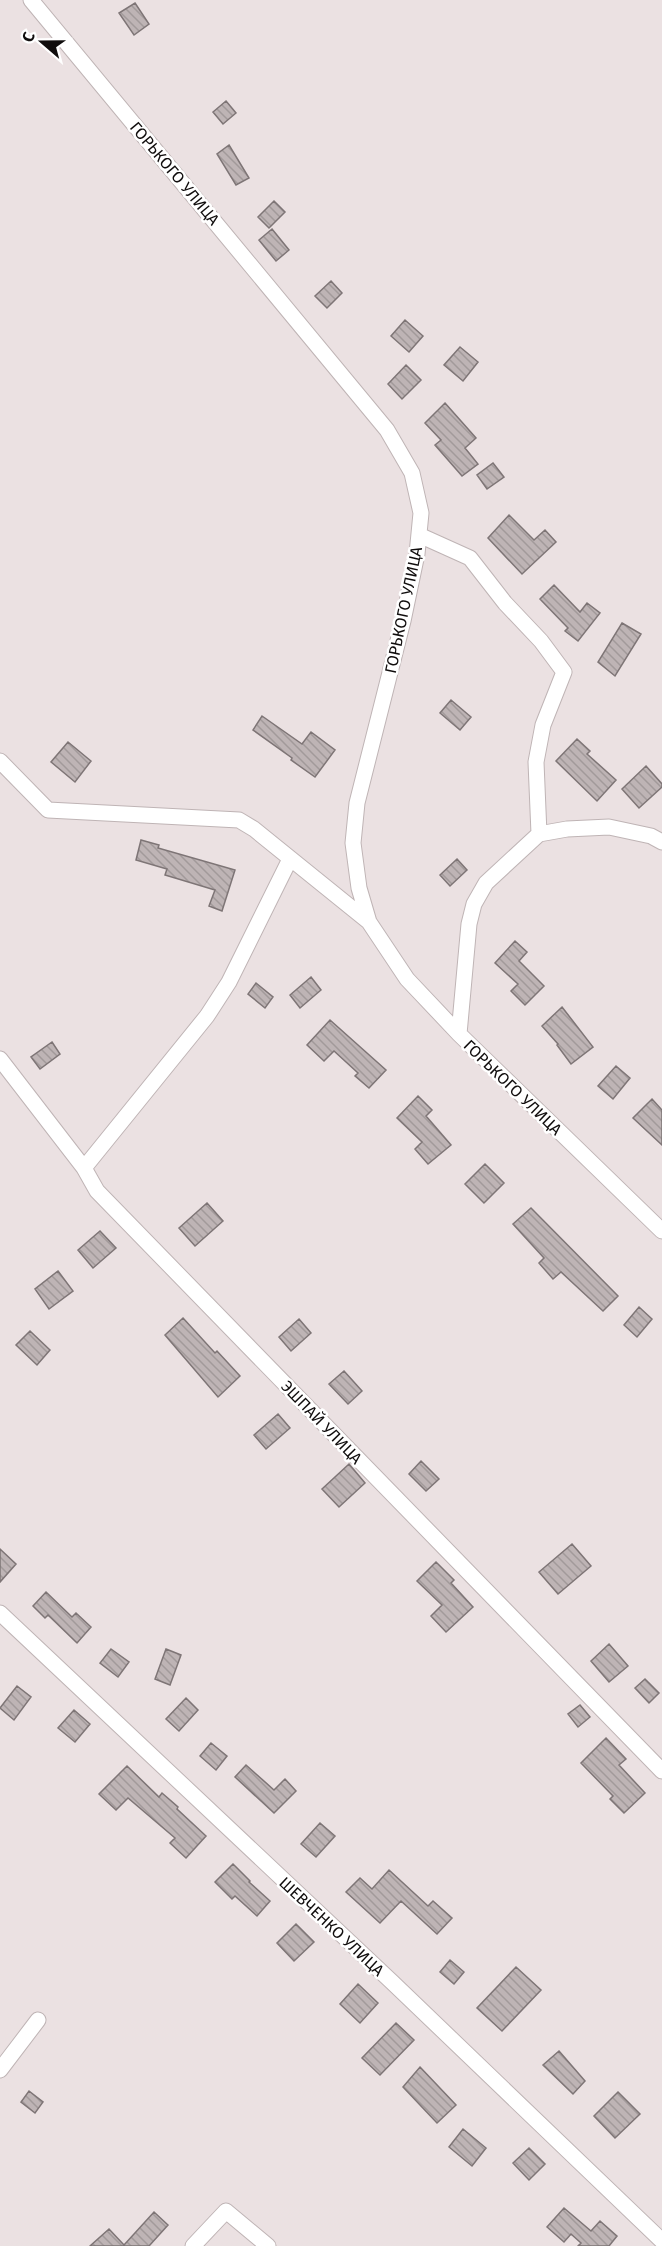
<svg xmlns="http://www.w3.org/2000/svg" width="662" height="2246" viewBox="0 0 662 2246" font-family="'Fira Sans',sans-serif">
<style>
.building{fill:url(#building-back-hatch);stroke:#7e7576;stroke-width:1.5}
.lines{fill:none;stroke-linecap:round;stroke-linejoin:round}
.street-casing{stroke:#bfb4b5;stroke-width:17}
.street{stroke:#fff;stroke-width:15}
.labels{text-anchor:middle;stroke-width:5;stroke-linejoin:round;paint-order:stroke}
.street-label{font-size:16px;fill:#100d0d;stroke:#fff}
</style>
<defs>
<pattern id="building-back-hatch" width="6" height="6" patternUnits="userSpaceOnUse" patternTransform="scale(1.5)"><rect width="6" height="6" fill="#beb4b5"/><path d="M-1 5l2 2M0 0l6 6M5-1l2 2" fill="none" stroke="#a29a9a"/></pattern>
</defs>
<rect width="100%" height="100%" fill="#ebe1e2"/>
<!-- building -->
<path class="building" d="M 135,3 L 149,24 L 134,35 L 119,13 Z
M 226,101 L 236,113 L 223,124 L 213,112 Z
M 229,145 L 249,178 L 236,185 L 217,154 Z
M 274,201 L 285,212 L 269,228 L 258,217 Z
M 272,229 L 289,250 L 276,261 L 259,240 Z
M 331,281 L 342,293 L 327,308 L 315,296 Z
M 405,320 L 423,336 L 409,352 L 391,336 Z
M 460,347 L 478,362 L 463,381 L 444,365 Z
M 406,365 L 421,380 L 402,399 L 388,384 Z
M 445,403 L 476,438 L 465,448 L 478,464 L 462,476 L 435,445 L 441,440 L 425,423 Z
M 493,463 L 504,477 L 487,489 L 477,475 Z
M 509,515 L 534,540 L 545,530 L 556,542 L 522,574 L 488,538 Z
M 554,585 L 580,612 L 587,603 L 600,613 L 578,641 L 565,631 L 568,628 L 540,599 Z
M 622,623 L 641,634 L 615,676 L 598,662 Z
M 451,700 L 471,717 L 460,730 L 440,713 Z
M 262,716 L 302,744 L 311,732 L 335,750 L 315,777 L 291,760 L 292,758 L 253,730 Z
M 577,739 L 590,751 L 587,754 L 616,780 L 597,801 L 556,761 Z
M 68,742 L 91,761 L 75,782 L 51,762 Z
M 646,766 L 662,784 L 662,787 L 639,808 L 622,789 Z
M 141,840 L 159,845 L 158,848 L 235,870 L 222,911 L 209,906 L 215,890 L 165,875 L 167,869 L 136,860 Z
M 457,859 L 467,870 L 450,886 L 440,875 Z
M 515,941 L 527,952 L 519,961 L 544,986 L 525,1005 L 511,991 L 518,984 L 495,963 Z
M 311,977 L 321,990 L 300,1008 L 290,995 Z
M 256,983 L 273,997 L 265,1008 L 248,994 Z
M 562,1007 L 593,1047 L 571,1064 L 557,1045 L 558,1044 L 542,1026 Z
M 330,1020 L 386,1070 L 369,1088 L 355,1076 L 358,1073 L 334,1051 L 324,1061 L 307,1045 Z
M 52,1042 L 60,1054 L 40,1069 L 31,1057 Z
M 616,1066 L 630,1078 L 613,1099 L 598,1086 Z
M 418,1096 L 432,1110 L 426,1116 L 451,1145 L 428,1164 L 415,1149 L 422,1142 L 397,1118 Z
M 652,1099 L 662,1110 L 662,1145 L 633,1118 Z
M 485,1164 L 504,1183 L 484,1203 L 465,1184 Z
M 207,1203 L 223,1221 L 195,1246 L 179,1228 Z
M 531,1208 L 618,1296 L 603,1311 L 561,1272 L 553,1279 L 539,1263 L 544,1258 L 513,1224 Z
M 100,1231 L 116,1248 L 93,1268 L 78,1250 Z
M 58,1271 L 73,1291 L 49,1309 L 35,1289 Z
M 639,1307 L 652,1319 L 637,1337 L 624,1325 Z
M 183,1318 L 215,1353 L 217,1351 L 240,1376 L 218,1397 L 165,1335 Z
M 299,1319 L 311,1333 L 291,1351 L 279,1337 Z
M 30,1331 L 50,1350 L 37,1365 L 16,1345 Z
M 344,1371 L 362,1391 L 348,1404 L 329,1384 Z
M 278,1414 L 290,1428 L 266,1449 L 254,1435 Z
M 421,1461 L 439,1479 L 426,1491 L 409,1474 Z
M 349,1464 L 365,1483 L 339,1507 L 322,1489 Z
M 572,1544 L 591,1566 L 558,1594 L 539,1572 Z
M 0,1549 L 16,1564 L 0,1582 Z
M 436,1562 L 454,1580 L 451,1583 L 473,1607 L 446,1632 L 431,1616 L 442,1605 L 417,1581 Z
M 46,1592 L 72,1617 L 76,1613 L 91,1627 L 77,1643 L 48,1615 L 45,1618 L 33,1606 Z
M 609,1644 L 628,1666 L 609,1682 L 591,1661 Z
M 111,1649 L 129,1662 L 118,1677 L 100,1663 Z
M 166,1649 L 181,1655 L 170,1685 L 155,1679 Z
M 645,1679 L 659,1693 L 649,1703 L 635,1688 Z
M 17,1686 L 31,1697 L 14,1720 L 0,1708 Z
M 186,1698 L 198,1710 L 179,1731 L 166,1719 Z
M 580,1705 L 590,1717 L 578,1727 L 568,1714 Z
M 74,1710 L 90,1724 L 75,1742 L 58,1728 Z
M 606,1738 L 626,1759 L 619,1765 L 645,1793 L 624,1813 L 610,1799 L 613,1796 L 581,1763 Z
M 211,1743 L 227,1756 L 216,1770 L 200,1756 Z
M 246,1765 L 274,1790 L 285,1779 L 296,1791 L 274,1813 L 235,1777 Z
M 127,1766 L 159,1797 L 162,1793 L 178,1807 L 177,1809 L 206,1836 L 186,1858 L 170,1843 L 175,1838 L 128,1798 L 116,1810 L 99,1794 Z
M 320,1823 L 335,1836 L 316,1857 L 301,1844 Z
M 233,1864 L 250,1881 L 249,1882 L 270,1901 L 257,1916 L 235,1896 L 232,1899 L 215,1882 Z
M 389,1870 L 428,1906 L 433,1901 L 452,1918 L 437,1934 L 401,1901 L 380,1923 L 346,1892 L 360,1878 L 372,1889 Z
M 296,1924 L 314,1942 L 294,1961 L 277,1943 Z
M 450,1960 L 464,1972 L 454,1984 L 440,1972 Z
M 516,1967 L 541,1990 L 502,2031 L 477,2008 Z
M 358,1984 L 378,2003 L 360,2023 L 340,2004 Z
M 396,2023 L 414,2040 L 380,2075 L 362,2058 Z
M 559,2051 L 585,2081 L 573,2094 L 543,2065 Z
M 420,2067 L 456,2105 L 437,2123 L 403,2087 Z
M 29,2091 L 43,2102 L 35,2113 L 21,2102 Z
M 618,2092 L 640,2114 L 615,2138 L 594,2116 Z
M 463,2129 L 486,2148 L 472,2166 L 449,2147 Z
M 529,2148 L 545,2164 L 529,2180 L 513,2163 Z
M 564,2208 L 591,2231 L 600,2221 L 617,2236 L 609,2246 L 578,2246 L 581,2243 L 571,2234 L 564,2242 L 547,2227 Z
M 154,2212 L 168,2225 L 149,2246 L 90,2246 L 109,2229 L 124,2245 Z"/>
<g class="lines">
<defs>
<path id="street" d="M 31,0 L 387,430 L 412,473 L 421,513 L 417,554 L 403,621 L 357,803 L 353,843 L 359,888 L 369,922 L 407,979 L 459,1034 L 662,1231
M 419,535 L 470,558 L 505,603 L 541,641 L 564,672 L 543,725 L 536,762 L 539,834
M 0,761 L 48,810 L 239,820 L 254,829 L 369,922
M 459,1034 L 469,924 L 474,904 L 486,883 L 539,834 L 567,829 L 609,827 L 651,836 L 662,842
M 0,1059 L 84,1168 L 97,1191 L 662,1771
M 84,1168 L 207,1016 L 229,982 L 290,859
M 0,1613 L 392,1982 L 662,2241
M 0,2070 L 38,2020
M 193,2246 L 226,2211 L 268,2246"/>
</defs>
<!-- street casing -->
<use href="#street" class="street-casing"/>
<!-- street -->
<use href="#street" class="street"/>
</g>
<g class="labels">
<!-- street labels -->
<g class="street-label">
<text transform="translate(175 173) rotate(50)" y="6">ГОРЬКОГО УЛИЦА</text>
<text transform="translate(403 610) rotate(-78)" y="6">ГОРЬКОГО УЛИЦА</text>
<text transform="translate(513 1087) rotate(44)" y="6">ГОРЬКОГО УЛИЦА</text>
<text transform="translate(322 1422) rotate(46)" y="6">ЭШПАЙ УЛИЦА</text>
<text transform="translate(332 1926) rotate(43)" y="6">ШЕВЧЕНКО УЛИЦА</text>
</g>
</g>
<!-- north arrow -->
<g transform="translate(42 42) rotate(290)" stroke="#ffffff" stroke-width="4.5" paint-order="stroke">
<path d="M0-4.5L10 22L0 15L-10 22Z" fill="#100d0d"/>
<text y="-9" font-size="16" font-weight="bold" text-anchor="middle" fill="#100d0d">С</text>
</g>
</svg>
